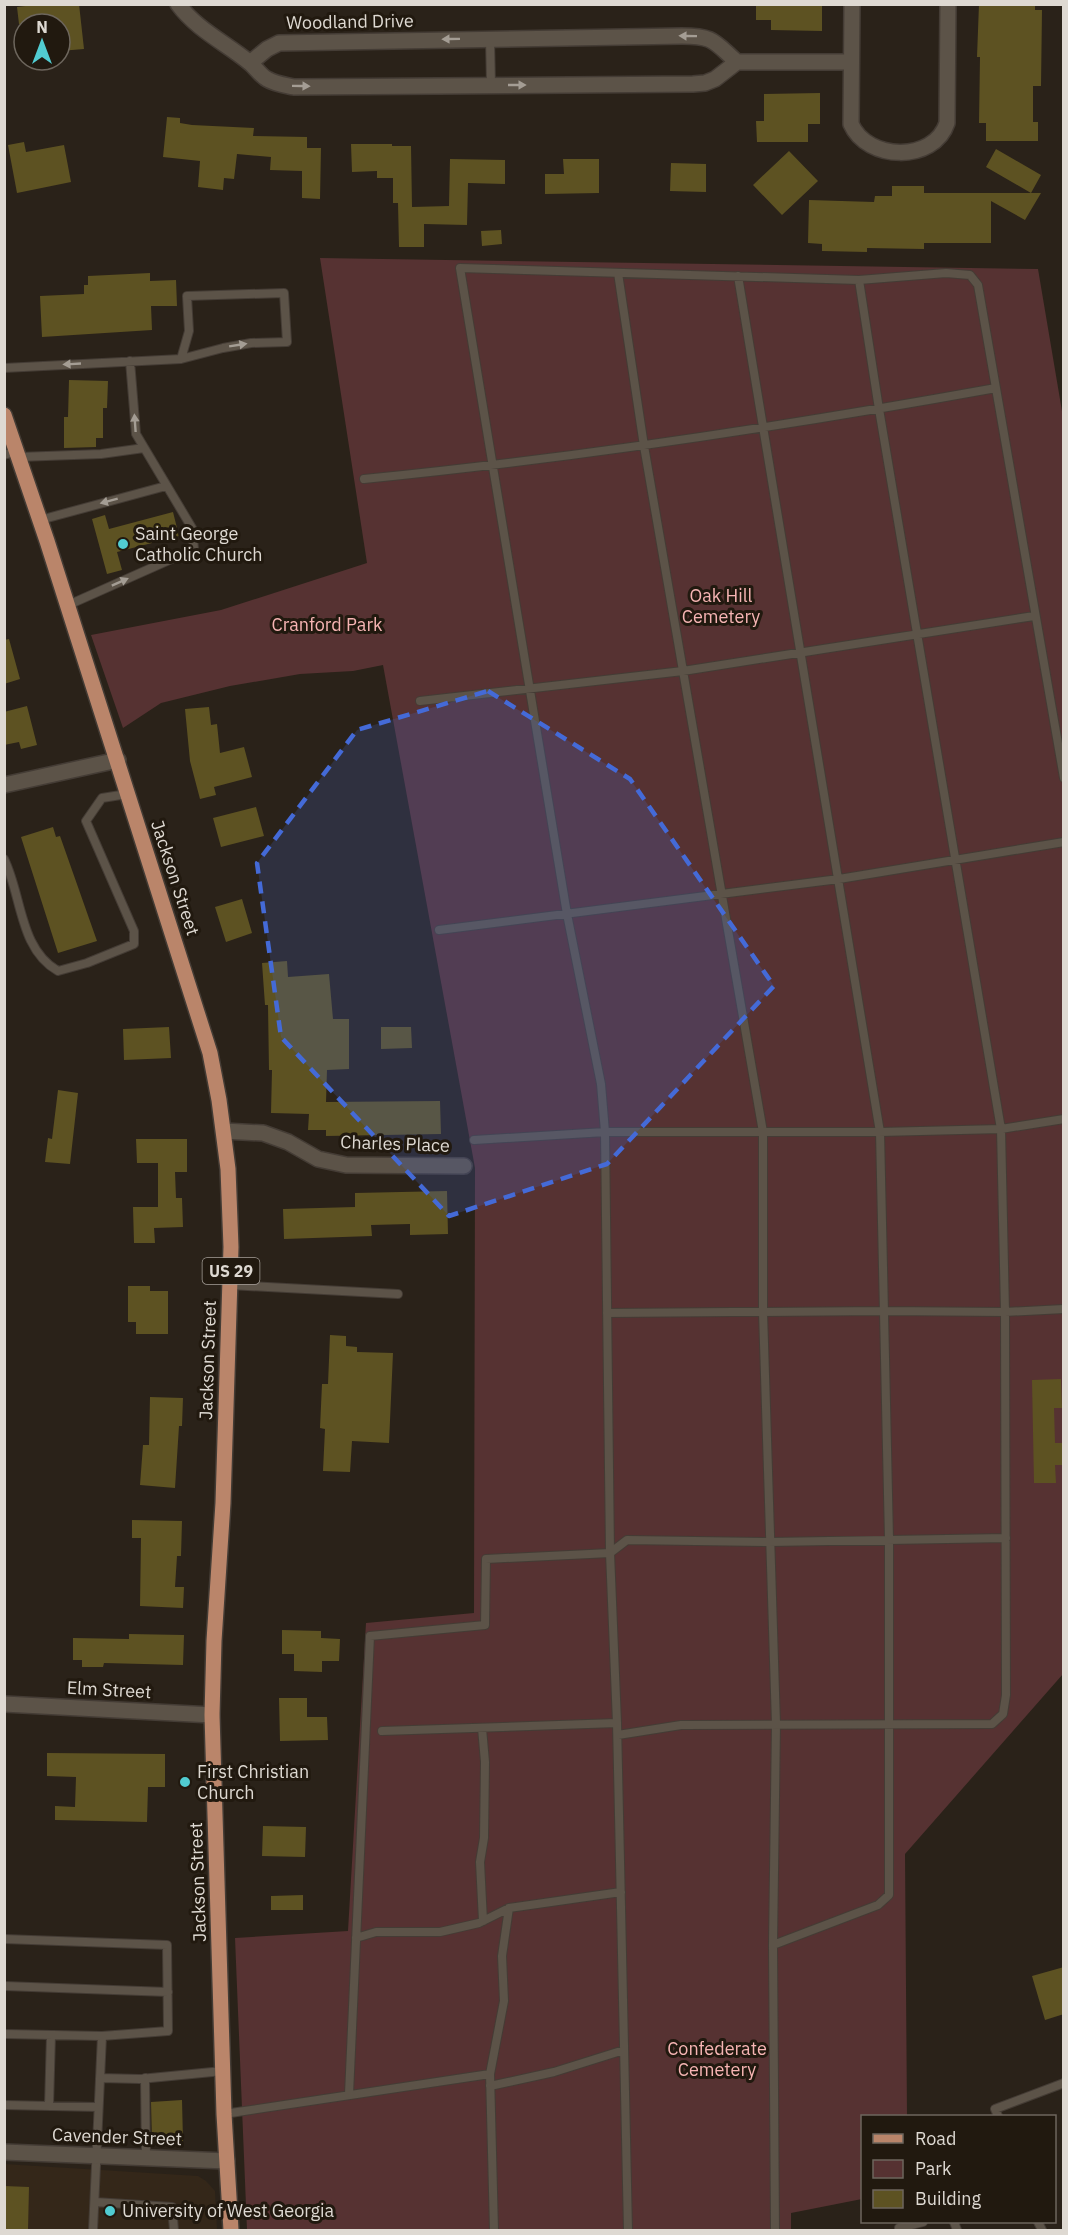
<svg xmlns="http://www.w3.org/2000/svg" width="1068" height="2235" viewBox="0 0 1068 2235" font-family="'IBM Plex Sans',sans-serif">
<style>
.built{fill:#342719}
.green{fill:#563232}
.building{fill:#5d5222}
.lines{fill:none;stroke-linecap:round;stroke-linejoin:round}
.lane-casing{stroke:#443c35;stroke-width:10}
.street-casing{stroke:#443c35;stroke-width:18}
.primary-casing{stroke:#443c35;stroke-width:18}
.lane{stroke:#5c5348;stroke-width:8}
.street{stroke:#5c5348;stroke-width:15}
.primary{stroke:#ba856a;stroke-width:15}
.oneway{fill:#a49d94}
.marked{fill:#446ad7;fill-opacity:0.2;stroke:#446ad7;stroke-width:4.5;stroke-dasharray:12 8;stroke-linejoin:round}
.poi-dot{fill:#51ccd1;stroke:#21190f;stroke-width:2}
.labels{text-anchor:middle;stroke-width:6;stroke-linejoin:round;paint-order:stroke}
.shield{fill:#21190f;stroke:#a59f98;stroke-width:1.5}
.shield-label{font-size:16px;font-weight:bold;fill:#ded9d2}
.street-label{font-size:18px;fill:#ded9d2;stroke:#21190f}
.poi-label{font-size:18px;fill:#ded9d2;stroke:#21190f;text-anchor:start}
.park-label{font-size:18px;fill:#f7b5b4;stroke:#21190f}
</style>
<rect width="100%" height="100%" fill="#2a2219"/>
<!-- built -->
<path class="built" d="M 4,2164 L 198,2176 L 206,2181 L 215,2191 L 217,2230 L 5,2230 Z"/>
<!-- green -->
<path class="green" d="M 320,258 L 1038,269 L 1064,423 L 1063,1674 L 905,1854 L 907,2116 L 862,2116 L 862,2199 L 791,2213 L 791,2230 L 247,2230 L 235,1938 L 348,1931 L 366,1623 L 474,1613 L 475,1168 L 383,665 L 353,671 L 300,674 L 230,686 L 161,703 L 123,728 L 91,635 L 221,610 L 367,563 Z"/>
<!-- building -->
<path class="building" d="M 42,4 L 79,4 L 84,49 L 60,51 L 60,24 L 19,24 L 17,7 Z
M 756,4 L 822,4 L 822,31 L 771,30 L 771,20 L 756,20 Z
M 979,4 L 1035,4 L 1035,10 L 1042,10 L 1041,86 L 1033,86 L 1033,122 L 1038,122 L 1038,141 L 986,141 L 986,123 L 979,123 L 980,57 L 977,57 Z
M 820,93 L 820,124 L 808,124 L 808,142 L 757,142 L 756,121 L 764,121 L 764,94 Z
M 167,117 L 180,118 L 180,123 L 192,125 L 254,128 L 253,136 L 307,137 L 307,148 L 321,148 L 320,199 L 302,198 L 302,171 L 270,170 L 271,157 L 237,154 L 234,179 L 224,178 L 223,190 L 198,187 L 200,161 L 163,157 Z
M 24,142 L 26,152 L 64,145 L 71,182 L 17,193 L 8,145 Z
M 351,144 L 392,144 L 392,146 L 411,146 L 412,207 L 449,206 L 450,159 L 505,160 L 505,184 L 468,183 L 467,225 L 424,224 L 424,247 L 399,247 L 398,203 L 393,203 L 393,178 L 377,178 L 377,171 L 352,172 Z
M 996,149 L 1041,175 L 1031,193 L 986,167 Z
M 789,151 L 818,181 L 782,215 L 753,185 Z
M 563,159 L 599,159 L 599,193 L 545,194 L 545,174 L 564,174 Z
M 671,163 L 706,164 L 706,192 L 670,191 Z
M 892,186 L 924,186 L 924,193 L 1041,193 L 1025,220 L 991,201 L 991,243 L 924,243 L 924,249 L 867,248 L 867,252 L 822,251 L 822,244 L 808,243 L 809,200 L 874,202 L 875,196 L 892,196 Z
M 501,230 L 502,244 L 482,246 L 481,231 Z
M 150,273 L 150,281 L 176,280 L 177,306 L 151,306 L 152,330 L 42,337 L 40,296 L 84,294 L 84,285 L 88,285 L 88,276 Z
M 69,380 L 108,381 L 107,408 L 103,408 L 103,438 L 96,438 L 96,447 L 64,448 L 64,417 L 68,417 Z
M 173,512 L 179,536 L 117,552 L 122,570 L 107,574 L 92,519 L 105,515 L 109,529 Z
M 9,639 L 20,679 L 4,684 L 4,640 Z
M 27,706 L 37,745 L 21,749 L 19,742 L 4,745 L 4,712 Z
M 209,707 L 211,725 L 217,724 L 220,753 L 244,747 L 252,777 L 214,787 L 216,795 L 200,799 L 190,761 L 185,709 Z
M 256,807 L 264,836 L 221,847 L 213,818 Z
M 53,827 L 56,837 L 60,836 L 97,941 L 58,953 L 21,837 Z
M 242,899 L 252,933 L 226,942 L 215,907 Z
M 287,961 L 288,977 L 329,974 L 333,1019 L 349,1019 L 349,1069 L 327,1070 L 326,1102 L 440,1101 L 441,1134 L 326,1136 L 326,1130 L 308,1130 L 309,1114 L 271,1113 L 272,1070 L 269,1070 L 268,1005 L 265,1005 L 262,963 Z
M 169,1027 L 171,1058 L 124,1060 L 123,1029 Z
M 381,1027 L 411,1027 L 412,1048 L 381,1049 Z
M 58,1090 L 78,1093 L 70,1164 L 45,1162 L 48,1138 L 52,1139 Z
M 136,1139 L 187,1139 L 187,1172 L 175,1172 L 176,1198 L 182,1198 L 183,1227 L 154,1228 L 155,1243 L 134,1243 L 133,1207 L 158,1207 L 158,1163 L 137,1163 Z
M 447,1191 L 448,1234 L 410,1235 L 410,1224 L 371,1225 L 372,1236 L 284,1239 L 283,1209 L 355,1207 L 355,1193 Z
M 128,1286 L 150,1286 L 150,1291 L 168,1291 L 168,1334 L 136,1334 L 136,1322 L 128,1322 Z
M 330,1335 L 346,1336 L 346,1346 L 357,1347 L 357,1352 L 393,1353 L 389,1443 L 352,1441 L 350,1472 L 323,1471 L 325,1429 L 320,1428 L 322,1384 L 328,1384 Z
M 1061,1379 L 1062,1408 L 1054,1408 L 1055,1443 L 1064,1443 L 1064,1465 L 1055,1465 L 1056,1483 L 1034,1483 L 1032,1380 Z
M 150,1397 L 183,1398 L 182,1426 L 179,1426 L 175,1488 L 140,1485 L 143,1445 L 149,1445 Z
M 132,1520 L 182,1521 L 181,1556 L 177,1556 L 175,1587 L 184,1587 L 183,1608 L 140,1606 L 141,1538 L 132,1538 Z
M 282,1630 L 321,1631 L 321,1638 L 340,1639 L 339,1661 L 322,1661 L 322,1672 L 294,1671 L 294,1654 L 282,1654 Z
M 129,1634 L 184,1635 L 183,1665 L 104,1663 L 103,1667 L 82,1667 L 82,1660 L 73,1660 L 73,1638 L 129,1639 Z
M 279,1698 L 307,1698 L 307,1717 L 327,1717 L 328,1740 L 280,1741 Z
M 47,1753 L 165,1754 L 165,1787 L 148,1787 L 147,1822 L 55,1820 L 55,1806 L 75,1807 L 76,1777 L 47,1776 Z
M 263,1826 L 306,1827 L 305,1857 L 262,1856 Z
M 303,1895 L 303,1910 L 271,1910 L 271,1896 Z
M 1064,1967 L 1064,2014 L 1045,2020 L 1032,1976 Z
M 182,2100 L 183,2141 L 152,2142 L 151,2102 Z
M 4,2186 L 29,2187 L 28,2230 L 4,2230 Z"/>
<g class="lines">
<defs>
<path id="lane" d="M 490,39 L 491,85
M 618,273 L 644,446 L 763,1132 L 763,1312 L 776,1724 L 773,1945 L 775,2230
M 738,276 L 880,1132 L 889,1539 L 889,1895 L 878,1905 L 773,1945
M 859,280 L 946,273 L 970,275 L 978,285 L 1064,778
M 4,368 L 181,359 L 223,348 L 251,343 L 287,342 L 284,293 L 187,296 L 189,331 L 181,359
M 4,455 L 17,451
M 19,457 L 101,454 L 144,448
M 364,479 C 576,458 786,426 996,388
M 40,520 L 166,486
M 66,606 L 194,549 L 192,528 L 136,434 L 130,361
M 420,701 L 683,671 L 1034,616
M 4,859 C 22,895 19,949 58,971 L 87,963 L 134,944 L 134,931 L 86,821 L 102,798 L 127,794
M 439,930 L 839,879 L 1064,842
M 474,1140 L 605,1132 L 880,1132 L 1001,1129 L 1064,1119
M 230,1285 L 398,1294
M 607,1313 L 884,1311 L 1005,1312 L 1064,1309
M 482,1728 L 485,1762 L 484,1838 L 480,1862 L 483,1921
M 382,1731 L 617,1723
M 618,1735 L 681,1725 L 992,1724 L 1003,1714 L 1006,1695 L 1005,1312 L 1001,1129 L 879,409 L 859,280 L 460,268 L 567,914 L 601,1084 L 605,1132 L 610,1553 L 617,1723 L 628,2230
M 356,1938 L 376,1932 L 440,1932 L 479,1923 L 509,1908 L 621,1892
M 4,1939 L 167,1945 L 168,2031 L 102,2036 L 93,2230
M 4,1986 L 168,1992
M 4,2034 L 102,2036
M 100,2078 L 140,2079 L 223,2071
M 145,2078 L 146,2157
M 490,2086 L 554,2072 L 624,2050
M 349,2094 L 370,1636 L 485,1625 L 486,1559 L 610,1553 L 627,1540 L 770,1542 L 1006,1538
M 4,2105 L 98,2107
M 49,2106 L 51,2035
M 224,2114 L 490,2074
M 998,2116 L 995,2109 L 1064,2083
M 95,2202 L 172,2207 L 174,2230
M 954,2222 L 957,2230
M 1038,2222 L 1042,2230
M 494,2230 L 490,2074 L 504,2001 L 502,1956 L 509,1908
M 899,2230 L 899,2228 L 923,2222"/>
<path id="street" d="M 178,4 C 197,30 226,43 250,63 C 256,68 261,76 267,79 C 275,84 285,85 294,87 L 693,84 L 705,83 L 715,79 L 737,62 L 851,62
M 852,4 L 851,124 C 867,161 934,163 947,123 L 948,4
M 250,63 L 267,49 L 279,43 L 682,36 C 715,36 714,42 737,62
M 4,785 L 118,760
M 224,1131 L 263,1133 L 288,1142 L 318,1159 L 346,1165 L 464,1166
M 4,1704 L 212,1715
M 4,2152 L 227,2161"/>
<path id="primary" d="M 4,415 L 47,541 L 210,1053 L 219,1100 L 228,1169 L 231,1247 L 223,1503 L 214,1641 L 212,1715 L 224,2114 L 231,2230"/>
</defs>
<!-- lane casing -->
<use href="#lane" class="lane-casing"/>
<!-- street casing -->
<use href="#street" class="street-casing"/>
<!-- primary casing -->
<use href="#primary" class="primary-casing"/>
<!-- lane -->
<use href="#lane" class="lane"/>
<!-- street -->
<use href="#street" class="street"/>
<!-- primary -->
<use href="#primary" class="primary"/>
</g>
<!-- one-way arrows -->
<defs><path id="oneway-solid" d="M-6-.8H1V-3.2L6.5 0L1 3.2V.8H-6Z" transform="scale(1.5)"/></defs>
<g class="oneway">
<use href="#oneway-solid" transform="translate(688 36) rotate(-179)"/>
<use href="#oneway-solid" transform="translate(451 39) rotate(179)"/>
<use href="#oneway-solid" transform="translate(517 85)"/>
<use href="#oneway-solid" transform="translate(301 86) rotate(1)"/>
<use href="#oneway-solid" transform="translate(238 345) rotate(-9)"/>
<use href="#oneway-solid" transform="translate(72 364) rotate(177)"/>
<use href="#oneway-solid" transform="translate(135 423) rotate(-94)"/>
<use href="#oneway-solid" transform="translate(109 501) rotate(165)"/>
<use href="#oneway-solid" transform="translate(120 582) rotate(-24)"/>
</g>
<!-- marked area -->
<path class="marked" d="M 488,691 L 630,779 L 774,986 L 607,1164 L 449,1216 L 281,1037 L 257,863 L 357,730 Z"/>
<!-- markers -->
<g class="poi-dot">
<circle cx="123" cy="544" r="6"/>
<circle cx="185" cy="1782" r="6"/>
<circle cx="110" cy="2211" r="6"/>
</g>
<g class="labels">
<!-- shield labels -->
<rect class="shield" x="202.5" y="1258" width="57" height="26" rx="4.5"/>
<g class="shield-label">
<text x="231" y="1277">US 29</text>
</g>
<!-- street labels -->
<g class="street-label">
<text transform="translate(350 22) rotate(-1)" y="6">Woodland Drive</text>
<text transform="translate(175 878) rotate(72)" y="6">Jackson Street</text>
<text transform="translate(395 1144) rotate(2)" y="6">Charles Place</text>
<text transform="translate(208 1360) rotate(-88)" y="6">Jackson Street</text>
<text transform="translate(109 1690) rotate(3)" y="6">Elm Street</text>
<text transform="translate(198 1882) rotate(-92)" y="6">Jackson Street</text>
<text transform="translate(117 2137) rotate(2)" y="6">Cavender Street</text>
</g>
<!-- poi labels -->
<g class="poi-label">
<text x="135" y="540">Saint George<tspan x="135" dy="21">Catholic Church</tspan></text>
<text x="197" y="1778">First Christian<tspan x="197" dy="21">Church</tspan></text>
<text x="122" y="2217">University of West Georgia</text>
</g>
<!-- park labels -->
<g class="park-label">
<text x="721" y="602">Oak Hill<tspan x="721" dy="21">Cemetery</tspan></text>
<text x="327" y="631">Cranford Park</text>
<text x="717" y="2055">Confederate<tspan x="717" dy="21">Cemetery</tspan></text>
</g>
</g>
<!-- border -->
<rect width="1068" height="2235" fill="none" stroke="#ded9d2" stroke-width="12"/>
<!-- legend -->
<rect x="861" y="2115" width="195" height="108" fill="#21190f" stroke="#6d665d" stroke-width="1.5"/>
<rect x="873" y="2134" width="30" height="9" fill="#ba856a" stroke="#6d665d" stroke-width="1.5"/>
<text x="915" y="2145" font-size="18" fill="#ded9d2">Road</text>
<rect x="873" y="2160" width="30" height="18" fill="#563232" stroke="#6d665d" stroke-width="1.5"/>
<text x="915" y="2175" font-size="18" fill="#ded9d2">Park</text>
<rect x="873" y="2190" width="30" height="18" fill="#5d5222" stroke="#6d665d" stroke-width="1.5"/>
<text x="915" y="2205" font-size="18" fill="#ded9d2">Building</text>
<!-- north arrow -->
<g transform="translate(42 42)"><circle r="28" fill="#21190f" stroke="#6d665d" stroke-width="1.5"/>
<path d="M0-4.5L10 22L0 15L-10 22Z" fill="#51ccd1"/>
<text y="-9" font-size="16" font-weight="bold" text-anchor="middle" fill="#ded9d2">N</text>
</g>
</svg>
